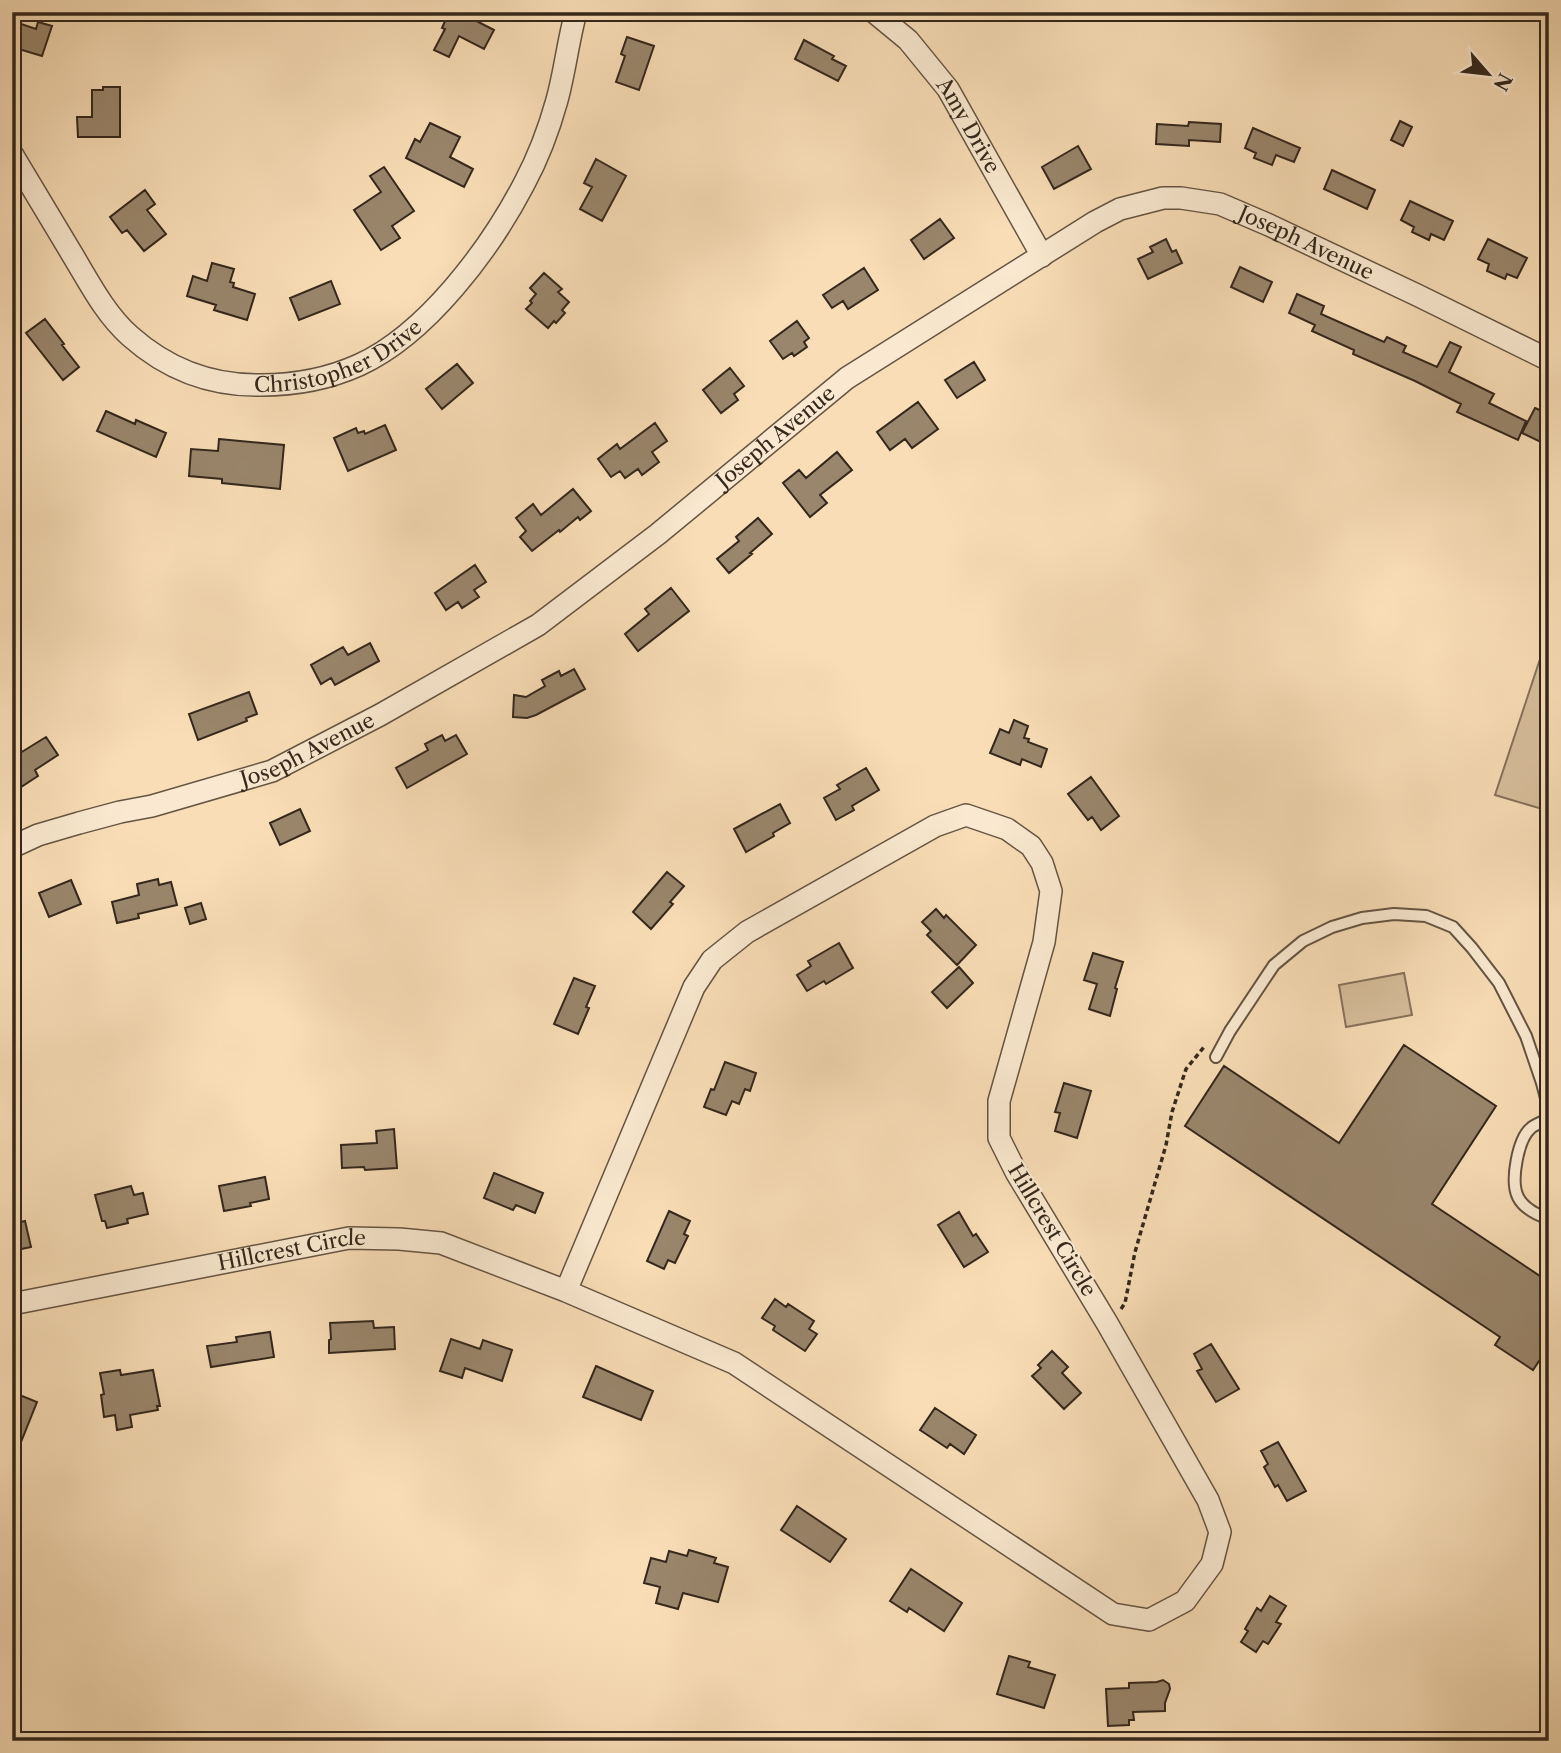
<svg xmlns="http://www.w3.org/2000/svg" width="1561" height="1753" viewBox="0 0 1561 1753" font-family="'Libre Caslon Text',serif">
<style>
.green{fill:#d7be9c;stroke:#86725c;stroke-width:2}
.building{fill:#9a866c;stroke:#34271c;stroke-width:2}
.lines{fill:none;stroke-linecap:round;stroke-linejoin:round}
.service-casing{stroke:#655442;stroke-width:14}
.minor-casing{stroke:#655442;stroke-width:24}
.path{stroke:#34271c;stroke-width:3.5;stroke-dasharray:5 3.5;stroke-linecap:butt}
.service{stroke:#fae9d0;stroke-width:10}
.minor{stroke:#fae9d0;stroke-width:21}
.labels{text-anchor:middle;stroke-width:5;stroke-linejoin:round;paint-order:stroke}
.street-label{font-size:21px;fill:#34271c;stroke:#fae9d0}
</style>
<rect width="100%" height="100%" fill="#f8ddb6"/>
<filter id="stains"><feTurbulence type="fractalNoise" baseFrequency=".00286" numOctaves="4"/><feColorMatrix values="0 0 0 0 .2 0 0 0 0 .09 0 0 0 0 .02 0 0 0 .5 -.17"/></filter>
<radialGradient id="worn" r=".72"><stop offset=".6" stop-color="#630" stop-opacity="0"/><stop offset="1" stop-color="#630" stop-opacity=".3"/></radialGradient>
<!-- green -->
<path class="green" d="M 1544,647 L 1549,647 L 1549,811 L 1495,795 Z
M 1404,973 L 1412,1015 L 1346,1027 L 1339,985 Z"/>
<!-- building -->
<path class="building" d="M 449,12 L 459,12 L 494,30 L 484,49 L 459,36 L 449,57 L 434,50 L 445,29 L 442,28 Z
M 12,21 L 36,29 L 38,22 L 52,26 L 42,56 L 12,47 Z
M 627,37 L 654,46 L 639,90 L 616,82 L 625,56 L 621,54 Z
M 804,40 L 834,56 L 832,59 L 846,66 L 838,81 L 795,59 Z
M 103,87 L 120,87 L 120,137 L 78,137 L 77,117 L 92,117 L 92,90 L 103,90 Z
M 1400,121 L 1412,127 L 1403,146 L 1391,140 Z
M 1189,122 L 1221,124 L 1220,142 L 1189,140 L 1189,146 L 1156,144 L 1157,124 L 1188,126 Z
M 430,123 L 460,137 L 450,157 L 473,169 L 464,187 L 406,158 L 415,139 L 420,142 Z
M 1253,128 L 1300,148 L 1294,162 L 1276,155 L 1272,165 L 1254,158 L 1256,153 L 1245,148 Z
M 1078,146 L 1091,169 L 1054,189 L 1042,167 Z
M 596,159 L 626,176 L 602,221 L 580,209 L 592,187 L 584,183 Z
M 384,167 L 414,211 L 392,226 L 400,238 L 381,250 L 354,210 L 381,192 L 370,176 Z
M 1332,170 L 1375,190 L 1367,209 L 1324,189 Z
M 145,190 L 155,204 L 147,210 L 166,234 L 144,251 L 127,230 L 122,233 L 110,217 Z
M 1410,201 L 1453,221 L 1444,240 L 1431,234 L 1429,240 L 1412,232 L 1414,227 L 1401,220 Z
M 940,219 L 954,238 L 924,259 L 911,240 Z
M 1166,239 L 1172,252 L 1176,250 L 1182,263 L 1148,279 L 1138,259 L 1153,252 L 1150,247 Z
M 1488,239 L 1527,258 L 1517,278 L 1507,274 L 1505,279 L 1487,271 L 1489,264 L 1478,259 Z
M 212,263 L 234,269 L 230,282 L 234,283 L 233,287 L 255,294 L 247,320 L 214,310 L 216,305 L 187,296 L 193,276 L 207,281 Z
M 1240,267 L 1272,282 L 1263,302 L 1231,287 Z
M 864,268 L 878,290 L 848,309 L 843,301 L 832,308 L 823,295 Z
M 544,273 L 562,289 L 558,292 L 569,302 L 562,310 L 565,313 L 556,323 L 554,321 L 548,328 L 526,309 L 532,303 L 530,301 L 536,294 L 530,288 Z
M 331,281 L 340,304 L 299,320 L 290,298 Z
M 1297,294 L 1324,306 L 1321,314 L 1384,342 L 1387,337 L 1406,346 L 1403,352 L 1437,367 L 1450,342 L 1461,347 L 1449,372 L 1494,394 L 1489,403 L 1526,421 L 1518,440 L 1457,412 L 1461,404 L 1415,381 L 1353,354 L 1354,350 L 1312,331 L 1315,325 L 1289,313 Z
M 45,319 L 64,344 L 62,345 L 79,367 L 63,380 L 26,333 Z
M 797,321 L 809,338 L 804,342 L 807,347 L 794,356 L 792,353 L 783,359 L 770,341 Z
M 974,362 L 985,380 L 957,398 L 945,380 Z
M 457,364 L 473,383 L 442,409 L 426,389 Z
M 730,368 L 744,386 L 734,394 L 738,400 L 721,413 L 703,390 Z
M 918,402 L 938,429 L 912,448 L 905,439 L 890,450 L 877,432 Z
M 1535,408 L 1549,414 L 1549,446 L 1522,433 Z
M 106,411 L 135,424 L 136,420 L 166,433 L 156,457 L 97,431 Z
M 655,423 L 667,441 L 652,452 L 659,462 L 642,475 L 638,469 L 625,478 L 620,471 L 611,477 L 598,459 L 617,444 L 620,449 Z
M 385,425 L 396,450 L 348,471 L 334,438 L 356,428 L 358,433 L 364,431 L 365,434 Z
M 219,439 L 284,445 L 280,489 L 222,483 L 222,479 L 189,476 L 191,449 L 218,451 Z
M 837,452 L 852,470 L 820,495 L 827,503 L 810,517 L 783,483 L 799,470 L 806,478 Z
M 573,489 L 591,511 L 580,520 L 578,517 L 560,532 L 559,530 L 532,551 L 520,537 L 526,531 L 516,518 L 533,504 L 541,515 Z
M 758,518 L 772,534 L 750,553 L 752,554 L 729,573 L 717,559 L 739,541 L 736,537 Z
M 475,565 L 486,582 L 474,590 L 479,597 L 462,608 L 458,602 L 446,610 L 435,593 Z
M 671,588 L 689,611 L 638,651 L 625,634 L 649,614 L 645,609 Z
M 370,643 L 379,661 L 335,685 L 331,678 L 321,684 L 311,665 L 343,647 L 348,655 Z
M 574,669 L 585,689 L 536,715 L 527,718 L 513,717 L 514,695 L 526,697 L 545,686 L 542,680 L 559,671 L 561,676 Z
M 249,692 L 257,714 L 246,718 L 247,721 L 198,740 L 189,714 Z
M 1014,720 L 1028,726 L 1024,738 L 1029,739 L 1028,742 L 1047,749 L 1041,767 L 1022,759 L 1020,765 L 990,753 L 1000,729 L 1009,733 Z
M 442,735 L 445,741 L 456,735 L 467,754 L 407,788 L 396,768 L 428,750 L 425,744 Z
M 46,737 L 58,755 L 35,770 L 38,776 L 21,787 L 18,782 L 12,785 L 12,758 Z
M 866,768 L 879,790 L 852,806 L 854,810 L 836,820 L 824,798 L 840,789 L 837,785 Z
M 1091,777 L 1119,816 L 1101,830 L 1092,817 L 1088,820 L 1068,794 Z
M 780,804 L 790,823 L 773,833 L 774,836 L 746,852 L 734,829 Z
M 300,809 L 310,831 L 280,845 L 270,823 Z
M 667,872 L 684,886 L 670,902 L 673,904 L 651,929 L 633,912 Z
M 158,879 L 159,885 L 171,882 L 177,905 L 138,914 L 139,918 L 117,923 L 112,902 L 139,895 L 137,884 Z
M 71,880 L 81,904 L 49,917 L 39,893 Z
M 201,903 L 206,919 L 190,924 L 185,908 Z
M 936,909 L 944,918 L 946,915 L 976,945 L 957,965 L 927,935 L 931,931 L 922,922 Z
M 839,943 L 853,968 L 826,984 L 824,981 L 807,991 L 797,975 L 811,966 L 808,961 Z
M 1093,953 L 1123,962 L 1115,988 L 1117,989 L 1110,1016 L 1089,1009 L 1097,984 L 1084,980 Z
M 959,967 L 973,983 L 947,1008 L 932,992 Z
M 574,978 L 595,986 L 586,1007 L 589,1008 L 578,1034 L 554,1024 Z
M 1404,1045 L 1496,1106 L 1432,1204 L 1540,1276 L 1549,1262 L 1549,1346 L 1533,1370 L 1495,1345 L 1500,1337 L 1185,1126 L 1224,1066 L 1339,1143 Z
M 725,1062 L 756,1073 L 750,1091 L 745,1089 L 739,1104 L 732,1101 L 726,1115 L 704,1107 L 711,1089 L 714,1090 Z
M 1064,1083 L 1091,1091 L 1077,1138 L 1055,1131 L 1060,1113 L 1055,1112 Z
M 394,1129 L 397,1168 L 365,1170 L 364,1167 L 342,1168 L 341,1145 L 377,1143 L 376,1131 Z
M 494,1173 L 543,1193 L 535,1213 L 516,1205 L 513,1210 L 484,1198 Z
M 265,1177 L 269,1199 L 250,1203 L 251,1206 L 224,1211 L 219,1186 Z
M 131,1186 L 134,1195 L 143,1193 L 148,1214 L 127,1219 L 128,1223 L 107,1228 L 105,1221 L 102,1221 L 95,1195 Z
M 669,1211 L 690,1221 L 684,1234 L 688,1236 L 675,1263 L 668,1260 L 664,1269 L 647,1261 Z
M 959,1212 L 973,1236 L 976,1234 L 988,1252 L 964,1267 L 938,1225 Z
M 25,1221 L 31,1247 L 12,1251 L 12,1224 Z
M 775,1299 L 786,1307 L 788,1304 L 814,1321 L 809,1329 L 817,1334 L 805,1351 L 773,1330 L 775,1326 L 762,1318 Z
M 373,1321 L 374,1328 L 394,1327 L 395,1349 L 329,1353 L 329,1340 L 331,1339 L 330,1323 Z
M 270,1332 L 274,1357 L 211,1367 L 207,1346 L 237,1342 L 236,1337 Z
M 451,1339 L 480,1349 L 483,1340 L 512,1350 L 502,1381 L 465,1368 L 462,1378 L 440,1371 Z
M 1211,1344 L 1239,1389 L 1216,1402 L 1197,1371 L 1202,1369 L 1194,1354 Z
M 1052,1351 L 1068,1367 L 1062,1373 L 1081,1393 L 1064,1409 L 1032,1376 L 1041,1368 L 1038,1365 Z
M 596,1366 L 653,1391 L 641,1420 L 583,1397 Z
M 120,1370 L 121,1375 L 153,1370 L 160,1406 L 157,1406 L 158,1410 L 130,1415 L 132,1427 L 117,1430 L 115,1415 L 104,1417 L 101,1395 L 104,1394 L 100,1373 Z
M 12,1392 L 37,1402 L 13,1462 L 12,1462 Z
M 935,1408 L 976,1435 L 964,1454 L 950,1444 L 947,1448 L 920,1430 Z
M 1278,1442 L 1306,1491 L 1287,1501 L 1278,1485 L 1275,1487 L 1264,1467 L 1268,1464 L 1261,1451 Z
M 797,1506 L 846,1539 L 830,1562 L 781,1530 Z
M 689,1550 L 716,1558 L 714,1563 L 728,1567 L 718,1602 L 683,1593 L 678,1609 L 656,1603 L 660,1587 L 644,1583 L 651,1558 L 666,1562 L 669,1551 L 687,1556 Z
M 911,1569 L 962,1603 L 944,1631 L 909,1608 L 907,1612 L 890,1601 Z
M 1270,1596 L 1286,1606 L 1276,1622 L 1281,1624 L 1268,1644 L 1263,1641 L 1256,1652 L 1241,1642 L 1248,1631 L 1245,1629 L 1257,1608 L 1261,1611 Z
M 1009,1656 L 1030,1662 L 1028,1667 L 1055,1675 L 1044,1708 L 997,1694 Z
M 1163,1680 L 1169,1684 L 1170,1689 L 1165,1703 L 1165,1711 L 1133,1712 L 1134,1720 L 1129,1720 L 1129,1725 L 1108,1726 L 1106,1689 L 1129,1688 L 1129,1683 L 1157,1682 Z"/>
<g class="lines">
<defs>
<path id="service" d="M 1216,1057 L 1230,1031 L 1274,965 L 1303,941 L 1332,927 L 1362,918 L 1394,914 L 1426,916 L 1453,927 L 1472,948 L 1499,983 L 1526,1036 L 1542,1083 L 1549,1110
M 1549,1121 L 1546,1120 C 1542,1122 1534,1125 1531,1128 C 1518,1139 1510,1181 1518,1197 C 1524,1209 1537,1215 1549,1219"/>
<g id="minor">
<path id="s1" d="M 874,12 L 908,40 L 948,89 L 1042,256"/>
<path id="s2" d="M 12,154 C 32,187 52,221 72,254 C 89,282 105,314 130,336 C 167,369 211,386 261,385 C 293,385 328,379 359,365 C 427,334 490,249 524,184 C 538,158 549,129 557,100 C 565,71 568,41 576,12"/>
<path id="s3" d="M 12,847 L 38,835 L 79,823 L 120,812 L 152,806 L 272,771 L 380,715 L 538,625 L 658,534 L 847,378 L 1095,222 L 1120,209 L 1163,198 L 1181,198 L 1220,204 L 1269,225 L 1417,295 L 1549,360"/>
<path id="s4" d="M 12,1304 L 349,1238 L 399,1239 L 441,1243 L 566,1291 L 734,1363 L 1113,1614 L 1149,1620 L 1185,1601 L 1212,1564 L 1220,1532 L 1208,1500 L 1107,1323 L 1016,1172 L 999,1138 L 999,1101 L 1044,942 L 1051,891 L 1042,863 L 1031,846 L 1007,829 L 966,815 L 935,826 L 747,932 L 712,960 L 694,987 L 566,1291"/>
</g>
</defs>
<!-- service casing -->
<use href="#service" class="service-casing"/>
<!-- minor casing -->
<use href="#minor" class="minor-casing"/>
<!-- path -->
<path class="path" d="M 1121,1309 L 1125,1303 L 1135,1252 L 1166,1145 L 1172,1112 L 1186,1069 L 1204,1047 L 1205,1048"/>
<!-- service -->
<use href="#service" class="service"/>
<!-- minor -->
<use href="#minor" class="minor"/>
</g>
<g class="labels">
<!-- street labels -->
<g class="street-label">
<text dy="7" stroke="none"><textPath href="#s1" startOffset="149">Amy Drive</textPath></text>
<text dy="7" stroke="none"><textPath href="#s3" startOffset="1488">Joseph Avenue</textPath></text>
<text dy="7" stroke="none"><textPath href="#s2" startOffset="444">Christopher Drive</textPath></text>
<text dy="7" stroke="none"><textPath href="#s3" startOffset="878">Joseph Avenue</textPath></text>
<text dy="7" stroke="none"><textPath href="#s3" startOffset="312">Joseph Avenue</textPath></text>
<text transform="translate(1052 1230) rotate(59)" y="7">Hillcrest Circle</text>
<text dy="7" stroke="none"><textPath href="#s4" startOffset="285">Hillcrest Circle</textPath></text>
</g>
</g>
<!-- margin -->
<rect width="1561" height="1753" fill="none" stroke="#f8ddb6" stroke-width="42"/>
<rect x="14" y="14" width="1533" height="1725" fill="none" stroke="#34271c" stroke-width="3.5"/>
<rect x="21" y="21" width="1519" height="1711" fill="none" stroke="#34271c" stroke-width="2"/>
<!-- north arrow -->
<g transform="translate(1488 74) rotate(118)" stroke="#fae9d0" stroke-width="5" paint-order="stroke">
<path d="M0-5L12 26L0 18L-12 26Z" fill="#34271c"/>
<text y="-10" font-size="19" font-weight="bold" text-anchor="middle" fill="#34271c">N</text>
</g>
<rect width="100%" height="100%" filter="url(#stains)"/>
<rect width="100%" height="100%" fill="url(#worn)"/>
</svg>
